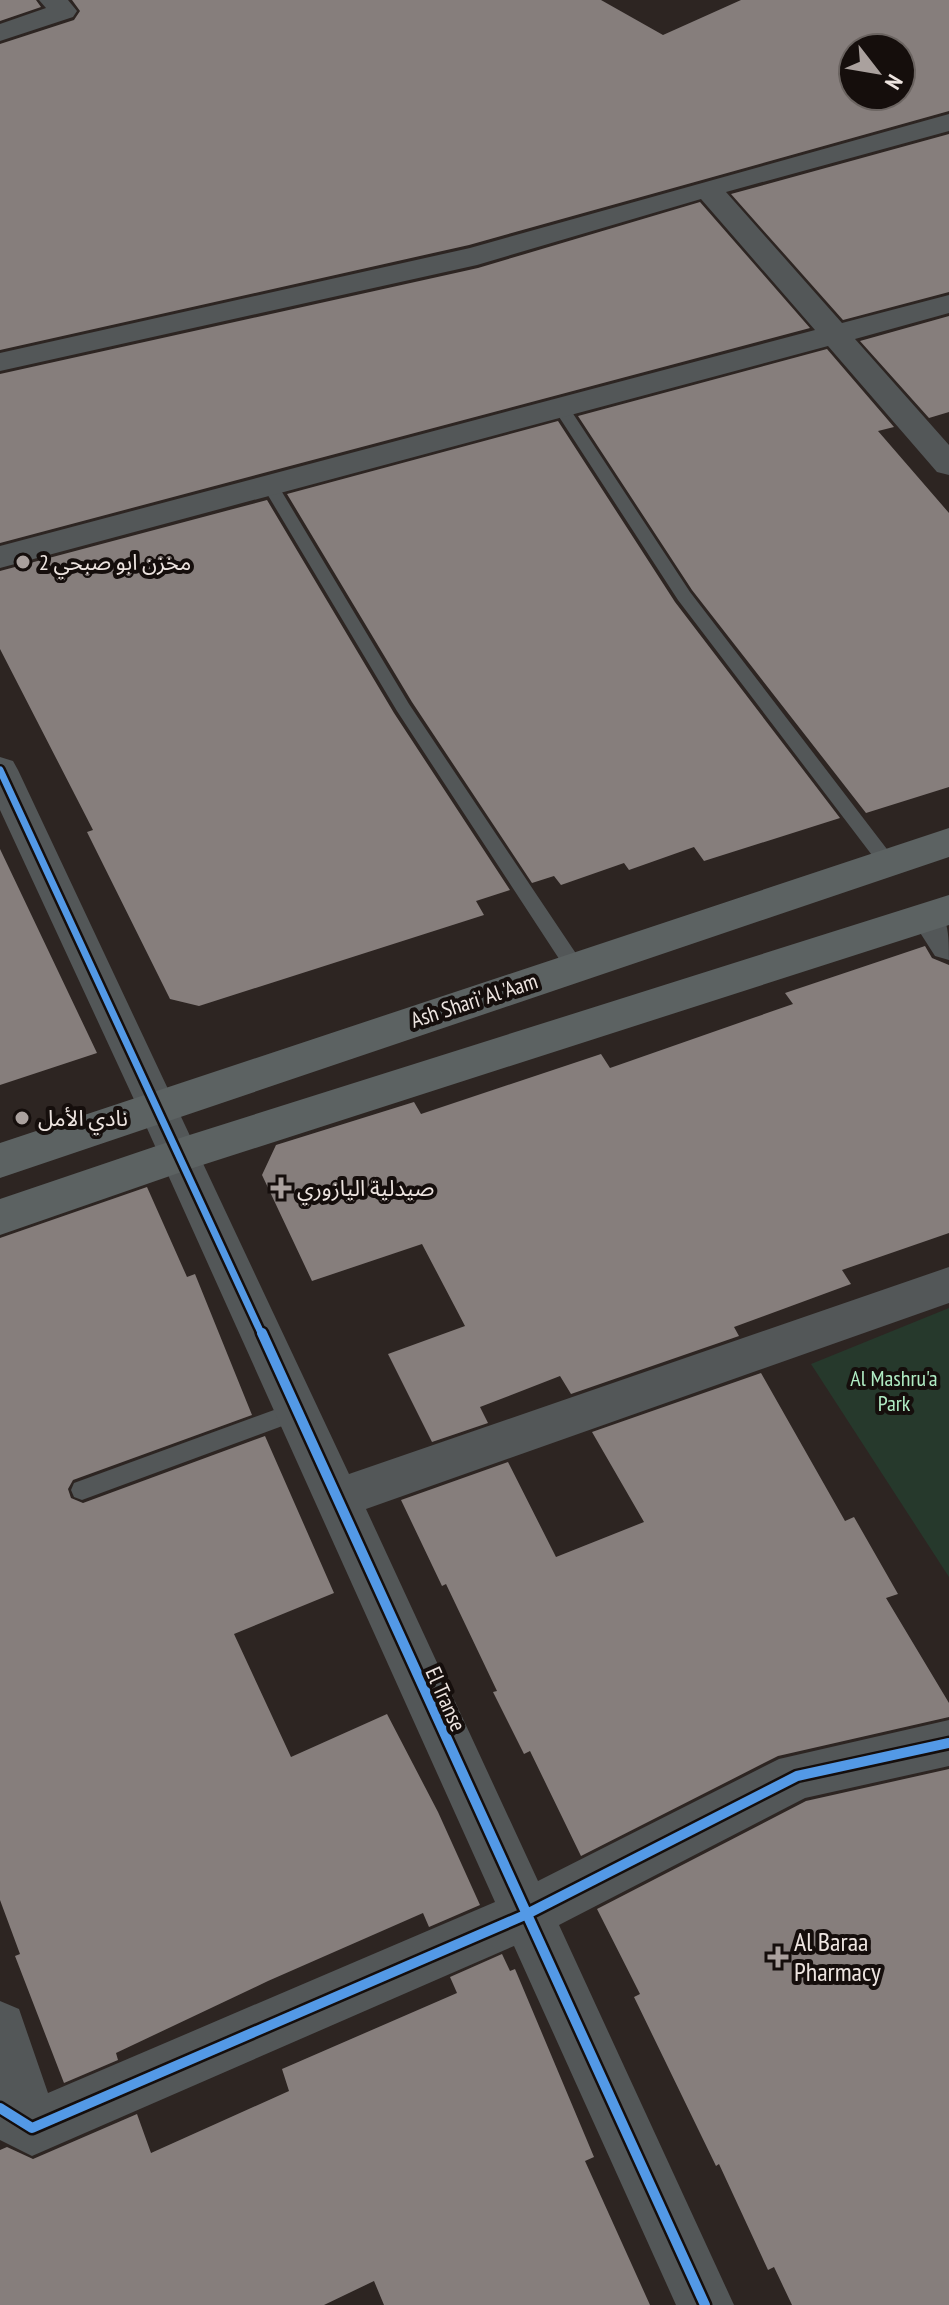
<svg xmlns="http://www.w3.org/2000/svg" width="949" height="2305" viewBox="0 0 949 2305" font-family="'PT Sans Narrow','Noto Sans Arabic',sans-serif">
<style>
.green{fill:#26392c}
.building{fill:#867e7c;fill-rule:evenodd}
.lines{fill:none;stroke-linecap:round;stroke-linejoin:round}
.lane{fill:#535758;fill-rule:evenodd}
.street{fill:#535758;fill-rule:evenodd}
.secondary{fill:#5c6262;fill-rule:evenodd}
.cycleway-far1-casing{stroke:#150e0c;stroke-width:12}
.cycleway-casing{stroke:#150e0c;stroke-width:15}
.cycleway-far1{stroke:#5399e6;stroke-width:7}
.cycleway{stroke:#5399e6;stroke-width:10}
.poi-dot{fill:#aaa19e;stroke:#150e0c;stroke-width:3}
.labels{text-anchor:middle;stroke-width:8;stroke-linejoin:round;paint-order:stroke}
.poi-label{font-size:22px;fill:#ede4e0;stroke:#150e0c;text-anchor:start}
.street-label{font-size:22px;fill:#ede4e0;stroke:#150e0c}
.park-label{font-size:22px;fill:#b0ecc4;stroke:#150e0c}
.near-poi-label{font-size:26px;fill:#ede4e0;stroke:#150e0c;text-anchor:start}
</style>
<rect width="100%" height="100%" fill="#2d2522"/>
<!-- green -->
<path class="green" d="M 949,1308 L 949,1577 L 811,1364 Z"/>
<!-- building -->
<path class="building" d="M 0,0 L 36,0 L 41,7 L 0,21 Z
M 72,0 L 601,0 L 663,35 L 741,0 L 949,0 L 949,111 L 469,245 L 0,350 L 0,44 L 74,20 L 80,11 ZM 853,48 L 901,48 L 901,96 L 853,96 Z
M 949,134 L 949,292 L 843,320 L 731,194 Z
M 700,202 L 810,328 L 0,543 L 0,374 L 478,268 Z
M 949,316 L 949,412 L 929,418 L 860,341 Z
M 827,349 L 894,427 L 878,431 L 949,513 L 949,787 L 866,813 L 692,590 L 578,416 Z
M 558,421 L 675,602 L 840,818 L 704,861 L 694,847 L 629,870 L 624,863 L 561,885 L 554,876 L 532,883 L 412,702 L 287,494 Z
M 267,500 L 394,713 L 510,890 L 476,901 L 484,915 L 199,1006 L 170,999 L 87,832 L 93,830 L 0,649 L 0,571 Z
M 0,849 L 97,1053 L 0,1085 Z
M 925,946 L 932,958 L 949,965 L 949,1233 L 842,1270 L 851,1284 L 734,1327 L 739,1336 L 571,1394 L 560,1376 L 480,1407 L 488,1423 L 432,1442 L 388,1354 L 465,1326 L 422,1244 L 312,1281 L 262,1175 L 276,1145 L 414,1102 L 421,1114 L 601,1054 L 610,1068 L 793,1004 L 785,993 Z
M 147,1187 L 187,1277 L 195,1274 L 252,1415 L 73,1480 L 68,1489 L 71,1498 L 83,1503 L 265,1436 L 334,1593 L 234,1634 L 291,1757 L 387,1714 L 438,1812 L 480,1905 L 429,1927 L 423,1913 L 268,1981 L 116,2053 L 118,2060 L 64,2083 L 15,1956 L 20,1954 L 0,1900 L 0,1238 Z
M 761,1373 L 845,1521 L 854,1517 L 898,1594 L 886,1598 L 949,1703 L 949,1717 L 778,1756 L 581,1856 L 530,1751 L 524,1754 L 493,1692 L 497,1691 L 446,1584 L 442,1586 L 401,1500 L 508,1462 L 556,1557 L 644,1522 L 592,1432 Z
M 949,1769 L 949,2305 L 792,2305 L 774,2267 L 768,2270 L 719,2164 L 716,2166 L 634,1997 L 640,1994 L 597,1909 L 806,1801 Z
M 502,1954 L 510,1971 L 515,1969 L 594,2157 L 585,2161 L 650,2305 L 384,2305 L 374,2281 L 324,2305 L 0,2305 L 0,2150 L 7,2147 L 33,2159 L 137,2114 L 151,2153 L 289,2091 L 282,2069 L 457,1993 L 450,1977 Z"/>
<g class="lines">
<!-- lane -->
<path class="lane" d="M 560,401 L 568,406 L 690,592 L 893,857 L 896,862 L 893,867 L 881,867 L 678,600 L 552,406 Z
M 271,482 L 279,487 L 409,704 L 581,961 L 583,966 L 581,971 L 567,971 L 397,711 L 263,487 Z
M 296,1402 L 304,1404 L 307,1411 L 304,1418 L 82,1500 L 74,1497 L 71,1490 L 74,1483 Z"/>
<!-- street -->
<path class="street" d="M 39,0 L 68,0 L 77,11 L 73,17 L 0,41 L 0,24 L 46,8 Z
M 949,114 L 949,131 L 726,192 L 842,323 L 949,295 L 949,313 L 855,339 L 949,445 L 949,475 L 937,472 L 828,346 L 0,568 L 0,546 L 815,330 L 701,199 L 477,265 L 0,371 L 0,353 L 470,248 Z
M 0,757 L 13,761 L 18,770 L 349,1474 L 949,1267 L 949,1303 L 366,1509 L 538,1881 L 779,1759 L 949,1720 L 949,1766 L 805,1798 L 559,1925 L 734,2305 L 676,2305 L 514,1946 L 32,2156 L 0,2140 L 0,2001 L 19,2009 L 48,2093 L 495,1902 L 137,1106 L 0,810 Z
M 929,903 C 949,912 949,935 949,960 L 935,956 L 910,917 L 915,907 Z"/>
<!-- secondary -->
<path class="secondary" d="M 949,828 L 949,857 L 0,1178 L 0,1143 Z
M 949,895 L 949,925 L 193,1168 L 0,1235 L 0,1199 L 180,1138 Z"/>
<defs>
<path id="cycleway-far1" d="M 0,770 L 262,1335"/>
<path id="cycleway" d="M 262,1333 L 705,2305
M 0,2108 L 32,2128 L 525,1915 L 797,1776 L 949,1743"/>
</defs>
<!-- cycleway-far1 casing -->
<use href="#cycleway-far1" class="cycleway-far1-casing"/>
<!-- cycleway casing -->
<use href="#cycleway" class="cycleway-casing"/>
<!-- cycleway-far1 -->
<use href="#cycleway-far1" class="cycleway-far1"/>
<!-- cycleway -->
<use href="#cycleway" class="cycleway"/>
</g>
<!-- markers -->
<g class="poi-dot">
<circle cx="23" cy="562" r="8"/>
<circle cx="22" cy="1118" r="8"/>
<path d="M277 1176h8v8h8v8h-8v8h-8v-8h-8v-8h8z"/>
<path d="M774 1945h8v8h8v8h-8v8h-8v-8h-8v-8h8z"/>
</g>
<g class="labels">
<!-- poi labels -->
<g class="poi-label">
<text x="39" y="570">مخزن ابو صبحي 2</text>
<text x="38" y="1126">نادي الأمل</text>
<text x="297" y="1196">صيدلية اليازوري</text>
</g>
<!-- street labels -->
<g class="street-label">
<text transform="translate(474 1000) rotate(-18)" y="8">Ash Shari' Al 'Aam</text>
<text transform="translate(446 1699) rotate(66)" y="8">El Transe</text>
</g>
<!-- park labels -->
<g class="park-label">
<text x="894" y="1386">Al Mashru'a<tspan x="894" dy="25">Park</tspan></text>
</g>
<!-- near-poi labels -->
<g class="near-poi-label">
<text x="794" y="1951">Al Baraa<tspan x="794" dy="30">Pharmacy</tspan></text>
</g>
</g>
<!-- north arrow -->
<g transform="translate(877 72) rotate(121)"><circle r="38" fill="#150e0c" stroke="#6b6461" stroke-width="2"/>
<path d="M0-6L14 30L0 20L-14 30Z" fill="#aaa19e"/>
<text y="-12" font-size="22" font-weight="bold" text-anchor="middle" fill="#ede4e0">N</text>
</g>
</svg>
